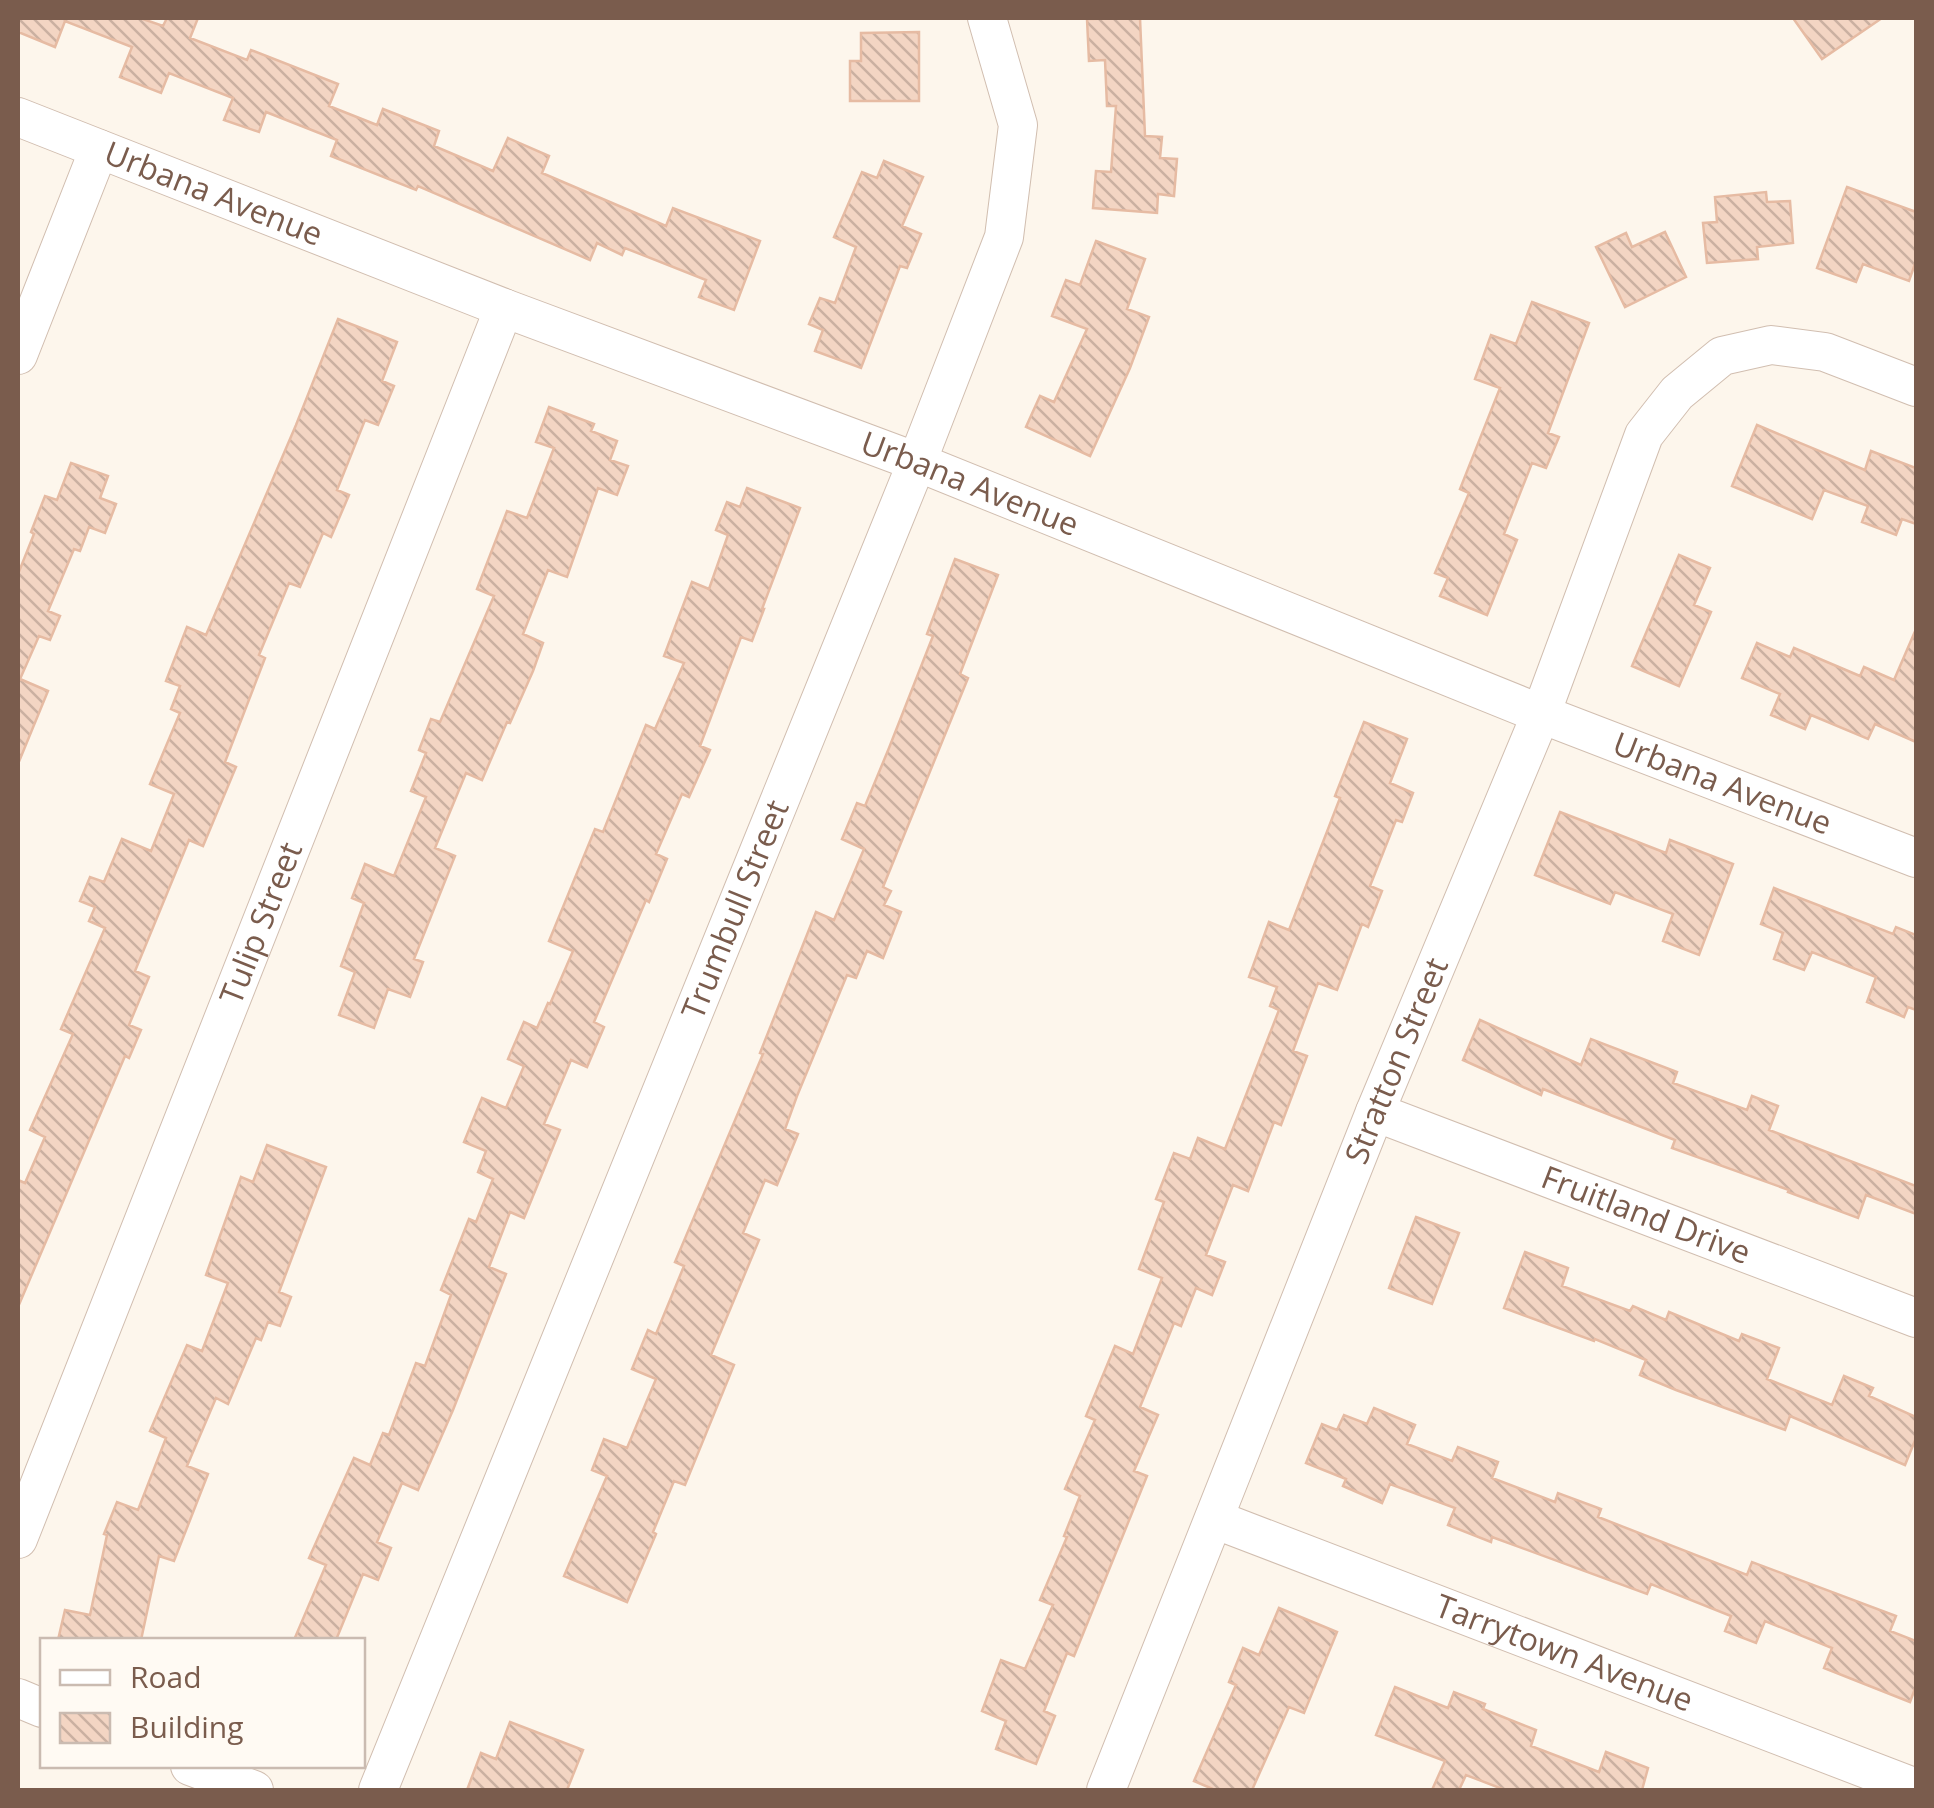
<svg xmlns="http://www.w3.org/2000/svg" width="1934" height="1808" viewBox="0 0 1934 1808" font-family="'Open Sans',sans-serif">
<style>
.building{fill:url(#building-back-hatch);stroke:#e6bba3;stroke-width:2.5}
.lines{fill:none;stroke-linecap:round;stroke-linejoin:round}
.street-casing{stroke:#d1beb0;stroke-width:40}
.street{stroke:#fff;stroke-width:38}
.labels{text-anchor:middle;stroke-width:8;stroke-linejoin:round;paint-order:stroke}
.street-label{font-size:32px;fill:#7a5c4d;stroke:#fffaf3}
</style>
<defs>
<pattern id="building-back-hatch" width="6" height="6" patternUnits="userSpaceOnUse" patternTransform="scale(2.5)"><rect width="6" height="6" fill="#f3d5c3"/><path d="M-1 5l2 2M0 0l6 6M5-1l2 2" fill="none" stroke="#cab0a1"/></pattern>
</defs>
<rect width="100%" height="100%" fill="#fdf6ec"/>
<!-- building -->
<path class="building" d="M 18,18 L 140,18 L 163,26 L 167,18 L 198,18 L 190,38 L 247,60 L 251,50 L 338,84 L 329,106 L 377,125 L 383,109 L 439,131 L 434,146 L 493,171 L 508,138 L 549,156 L 542,173 L 666,226 L 673,208 L 760,241 L 734,310 L 699,297 L 706,280 L 625,248 L 622,255 L 597,243 L 590,260 L 418,186 L 416,190 L 331,156 L 337,140 L 266,112 L 259,132 L 224,120 L 233,98 L 169,73 L 161,93 L 120,77 L 132,47 L 65,21 L 55,47 L 18,32 Z
M 1140,18 L 1145,136 L 1162,137 L 1160,158 L 1177,159 L 1174,196 L 1158,194 L 1157,213 L 1093,208 L 1096,171 L 1111,172 L 1116,106 L 1107,106 L 1105,60 L 1089,61 L 1087,19 Z
M 1793,18 L 1882,18 L 1822,59 Z
M 919,32 L 919,101 L 850,101 L 850,61 L 861,61 L 861,33 Z
M 884,161 L 923,177 L 902,226 L 921,234 L 907,268 L 900,266 L 861,368 L 815,351 L 823,330 L 809,324 L 820,298 L 835,303 L 856,247 L 834,237 L 862,172 L 877,178 Z
M 1847,187 L 1916,212 L 1916,261 L 1909,281 L 1863,264 L 1856,282 L 1817,268 Z
M 1766,192 L 1767,202 L 1790,201 L 1793,243 L 1757,247 L 1758,259 L 1707,263 L 1703,223 L 1717,222 L 1715,197 Z
M 1665,232 L 1686,277 L 1625,307 L 1596,247 L 1626,233 L 1632,247 Z
M 1096,241 L 1145,259 L 1127,309 L 1149,317 L 1130,368 L 1090,456 L 1026,427 L 1040,396 L 1054,402 L 1087,329 L 1052,316 L 1066,280 L 1080,285 Z
M 1532,302 L 1589,323 L 1548,433 L 1559,437 L 1546,468 L 1532,463 L 1504,534 L 1517,540 L 1487,615 L 1440,596 L 1448,578 L 1435,573 L 1469,493 L 1460,489 L 1500,388 L 1475,379 L 1491,335 L 1516,344 Z
M 338,319 L 397,342 L 382,381 L 394,386 L 378,425 L 365,420 L 337,490 L 349,495 L 331,537 L 323,533 L 300,587 L 289,583 L 259,655 L 265,658 L 225,762 L 236,767 L 203,846 L 189,840 L 135,971 L 149,977 L 129,1025 L 141,1030 L 129,1058 L 125,1056 L 18,1307 L 18,1180 L 25,1183 L 45,1137 L 30,1130 L 73,1034 L 61,1029 L 105,928 L 89,921 L 95,907 L 80,901 L 90,877 L 104,882 L 122,839 L 151,851 L 174,794 L 150,784 L 180,713 L 171,709 L 180,686 L 166,681 L 187,627 L 206,635 L 296,425 Z
M 549,407 L 594,424 L 591,431 L 617,441 L 610,460 L 628,466 L 617,495 L 598,488 L 567,577 L 548,570 L 523,634 L 543,643 L 533,671 L 510,723 L 507,722 L 482,780 L 466,773 L 435,848 L 455,856 L 414,959 L 423,962 L 410,997 L 388,989 L 374,1028 L 339,1015 L 355,972 L 341,966 L 364,903 L 352,898 L 365,864 L 394,876 L 426,797 L 411,791 L 426,753 L 419,750 L 431,719 L 440,722 L 494,596 L 477,589 L 507,511 L 527,518 L 554,448 L 536,442 Z
M 1757,425 L 1865,470 L 1871,451 L 1916,468 L 1916,524 L 1902,519 L 1896,535 L 1862,522 L 1868,506 L 1824,490 L 1812,519 L 1732,486 Z
M 71,463 L 108,476 L 100,498 L 116,504 L 105,533 L 89,527 L 80,551 L 74,549 L 48,611 L 60,616 L 50,640 L 39,636 L 20,679 L 48,691 L 18,764 L 18,574 L 34,534 L 31,532 L 45,496 L 57,500 Z
M 747,488 L 800,508 L 762,609 L 764,609 L 752,641 L 741,637 L 700,746 L 710,750 L 689,797 L 682,794 L 656,854 L 667,859 L 649,902 L 646,900 L 594,1022 L 604,1027 L 587,1067 L 571,1060 L 544,1124 L 560,1130 L 524,1218 L 510,1212 L 489,1267 L 506,1274 L 453,1410 L 418,1490 L 402,1483 L 377,1542 L 391,1548 L 378,1580 L 363,1574 L 336,1640 L 294,1640 L 326,1565 L 309,1558 L 354,1458 L 370,1465 L 383,1433 L 389,1435 L 416,1363 L 425,1366 L 451,1295 L 441,1290 L 469,1219 L 476,1222 L 493,1179 L 478,1172 L 486,1151 L 464,1142 L 482,1098 L 506,1108 L 524,1066 L 508,1059 L 524,1022 L 537,1028 L 548,1003 L 550,1004 L 573,951 L 549,941 L 595,829 L 603,832 L 646,725 L 655,729 L 684,663 L 664,656 L 692,582 L 709,589 L 728,535 L 716,530 L 727,502 L 740,507 Z
M 1679,555 L 1710,568 L 1694,605 L 1711,612 L 1679,686 L 1632,666 Z
M 955,559 L 998,575 L 960,674 L 968,678 L 883,887 L 891,891 L 884,905 L 901,912 L 883,958 L 867,951 L 856,978 L 847,975 L 797,1096 L 785,1129 L 798,1134 L 777,1185 L 765,1180 L 743,1233 L 759,1240 L 711,1355 L 734,1365 L 685,1485 L 674,1481 L 653,1532 L 656,1534 L 627,1602 L 564,1576 L 607,1476 L 592,1470 L 604,1439 L 627,1448 L 656,1379 L 632,1369 L 648,1330 L 656,1334 L 684,1266 L 675,1262 L 763,1054 L 760,1053 L 816,912 L 834,920 L 864,849 L 842,839 L 857,803 L 865,806 L 889,748 L 933,636 L 927,634 Z
M 1916,629 L 1916,742 L 1875,724 L 1868,739 L 1811,715 L 1805,729 L 1771,715 L 1780,694 L 1742,678 L 1757,643 L 1790,657 L 1794,648 L 1860,676 L 1864,667 L 1894,680 Z
M 1364,722 L 1407,739 L 1390,783 L 1413,793 L 1402,822 L 1396,820 L 1370,886 L 1382,891 L 1368,927 L 1362,924 L 1337,990 L 1318,983 L 1293,1051 L 1307,1056 L 1281,1125 L 1274,1122 L 1248,1191 L 1233,1185 L 1206,1255 L 1225,1262 L 1212,1295 L 1196,1288 L 1181,1326 L 1174,1323 L 1140,1407 L 1158,1415 L 1134,1471 L 1147,1476 L 1074,1656 L 1067,1653 L 1044,1711 L 1055,1716 L 1036,1764 L 996,1749 L 1006,1721 L 982,1711 L 1001,1660 L 1025,1669 L 1053,1605 L 1040,1600 L 1067,1537 L 1064,1536 L 1080,1496 L 1065,1489 L 1095,1420 L 1086,1416 L 1115,1346 L 1133,1354 L 1162,1278 L 1139,1269 L 1164,1202 L 1156,1199 L 1174,1153 L 1190,1159 L 1198,1138 L 1225,1149 L 1279,1010 L 1270,1006 L 1277,987 L 1249,977 L 1269,922 L 1289,930 L 1340,798 L 1335,796 Z
M 1560,812 L 1666,853 L 1670,840 L 1733,864 L 1699,955 L 1663,941 L 1673,914 L 1615,892 L 1610,904 L 1535,875 Z
M 1774,888 L 1893,934 L 1896,927 L 1916,935 L 1916,1010 L 1908,1007 L 1904,1017 L 1867,1002 L 1876,977 L 1812,952 L 1804,970 L 1774,959 L 1783,933 L 1761,924 Z
M 1480,1020 L 1581,1065 L 1591,1039 L 1677,1072 L 1673,1083 L 1747,1110 L 1752,1096 L 1778,1106 L 1769,1130 L 1916,1186 L 1916,1214 L 1866,1195 L 1858,1218 L 1788,1192 L 1789,1190 L 1672,1148 L 1675,1140 L 1543,1089 L 1541,1095 L 1463,1060 Z
M 267,1145 L 326,1167 L 279,1292 L 291,1297 L 280,1326 L 268,1322 L 261,1340 L 256,1338 L 228,1404 L 216,1398 L 187,1466 L 208,1474 L 174,1561 L 159,1556 L 141,1640 L 58,1640 L 65,1610 L 90,1615 L 107,1535 L 104,1534 L 117,1502 L 138,1510 L 166,1438 L 150,1431 L 187,1345 L 202,1351 L 228,1283 L 206,1275 L 241,1177 L 253,1182 Z
M 1416,1217 L 1459,1233 L 1432,1304 L 1389,1288 Z
M 1525,1252 L 1568,1268 L 1562,1286 L 1630,1311 L 1633,1306 L 1666,1320 L 1669,1312 L 1739,1341 L 1742,1334 L 1779,1348 L 1767,1379 L 1832,1405 L 1844,1376 L 1873,1388 L 1869,1396 L 1916,1417 L 1916,1438 L 1905,1465 L 1790,1416 L 1785,1430 L 1676,1390 L 1640,1375 L 1646,1360 L 1595,1339 L 1594,1341 L 1504,1308 Z
M 1374,1408 L 1415,1425 L 1407,1444 L 1452,1461 L 1458,1447 L 1498,1462 L 1492,1478 L 1555,1502 L 1558,1493 L 1601,1509 L 1598,1517 L 1747,1575 L 1752,1562 L 1896,1616 L 1890,1631 L 1916,1641 L 1916,1686 L 1910,1702 L 1824,1668 L 1832,1648 L 1765,1621 L 1756,1643 L 1725,1631 L 1731,1616 L 1651,1584 L 1647,1594 L 1492,1537 L 1491,1542 L 1448,1525 L 1455,1508 L 1390,1484 L 1382,1503 L 1343,1486 L 1346,1479 L 1306,1463 L 1322,1424 L 1337,1430 L 1344,1415 L 1367,1424 Z
M 1279,1608 L 1337,1632 L 1304,1713 L 1289,1707 L 1252,1790 L 1215,1790 L 1194,1781 L 1236,1685 L 1229,1682 L 1243,1648 L 1259,1655 Z
M 1395,1687 L 1448,1708 L 1454,1692 L 1485,1704 L 1483,1709 L 1536,1730 L 1531,1746 L 1599,1772 L 1606,1752 L 1648,1768 L 1642,1790 L 1505,1790 L 1466,1775 L 1459,1790 L 1432,1790 L 1445,1761 L 1376,1735 Z
M 510,1722 L 583,1750 L 567,1790 L 467,1790 L 481,1753 L 496,1759 Z"/>
<g class="lines">
<defs>
<g id="street">
<path id="s1" d="M 18,117 L 504,308 L 917,462 L 1541,714 L 1916,858"/>
<path d="M 18,355 L 99,149"/>
<path id="s2" d="M 1375,1112 L 1916,1318"/>
<path id="s3" d="M 1214,1519 L 1916,1788"/>
<path id="s4" d="M 18,1539 L 504,308"/>
<path d="M 18,1698 L 42,1708"/>
<path d="M 190,1766 L 254,1790"/>
<path id="s5" d="M 378,1790 L 917,462 L 1004,237 L 1018,125 L 987,18"/>
<path id="s6" d="M 1106,1790 L 1375,1112 L 1541,714 L 1644,435 L 1677,393 L 1722,356 L 1771,345 L 1825,352 L 1916,387"/>
</g>
</defs>
<!-- street casing -->
<use href="#street" class="street-casing"/>
<!-- street -->
<use href="#street" class="street"/>
</g>
<g class="labels">
<!-- street labels -->
<g class="street-label">
<text dy="11" stroke="none"><textPath href="#s1" startOffset="210">Urbana Avenue</textPath></text>
<text dy="11" stroke="none"><textPath href="#s1" startOffset="1020">Urbana Avenue</textPath></text>
<text dy="11" stroke="none"><textPath href="#s1" startOffset="1830">Urbana Avenue</textPath></text>
<text dy="11" stroke="none"><textPath href="#s5" startOffset="950">Trumbull Street</textPath></text>
<text dy="11" stroke="none"><textPath href="#s4" startOffset="662">Tulip Street</textPath></text>
<text dy="11" stroke="none"><textPath href="#s6" startOffset="785">Stratton Street</textPath></text>
<text dy="11" stroke="none"><textPath href="#s2" startOffset="290">Fruitland Drive</textPath></text>
<text dy="11" stroke="none"><textPath href="#s3" startOffset="375">Tarrytown Avenue</textPath></text>
</g>
</g>
<!-- border -->
<rect width="1934" height="1808" fill="none" stroke="#7a5c4d" stroke-width="40"/>
<!-- legend -->
<rect x="40" y="1638" width="325" height="130" fill="#fffaf3" stroke="#cabbb1" stroke-width="2.5"/>
<rect x="60" y="1670" width="50" height="15" fill="#ffffff" stroke="#cabbb1" stroke-width="2.5"/>
<text x="130" y="1688" font-size="30" fill="#7a5c4d">Road</text>
<rect x="60" y="1713" width="50" height="30" fill="url(#building-back-hatch)" stroke="#cabbb1" stroke-width="2.5"/>
<text x="130" y="1738" font-size="30" fill="#7a5c4d">Building</text>
</svg>
